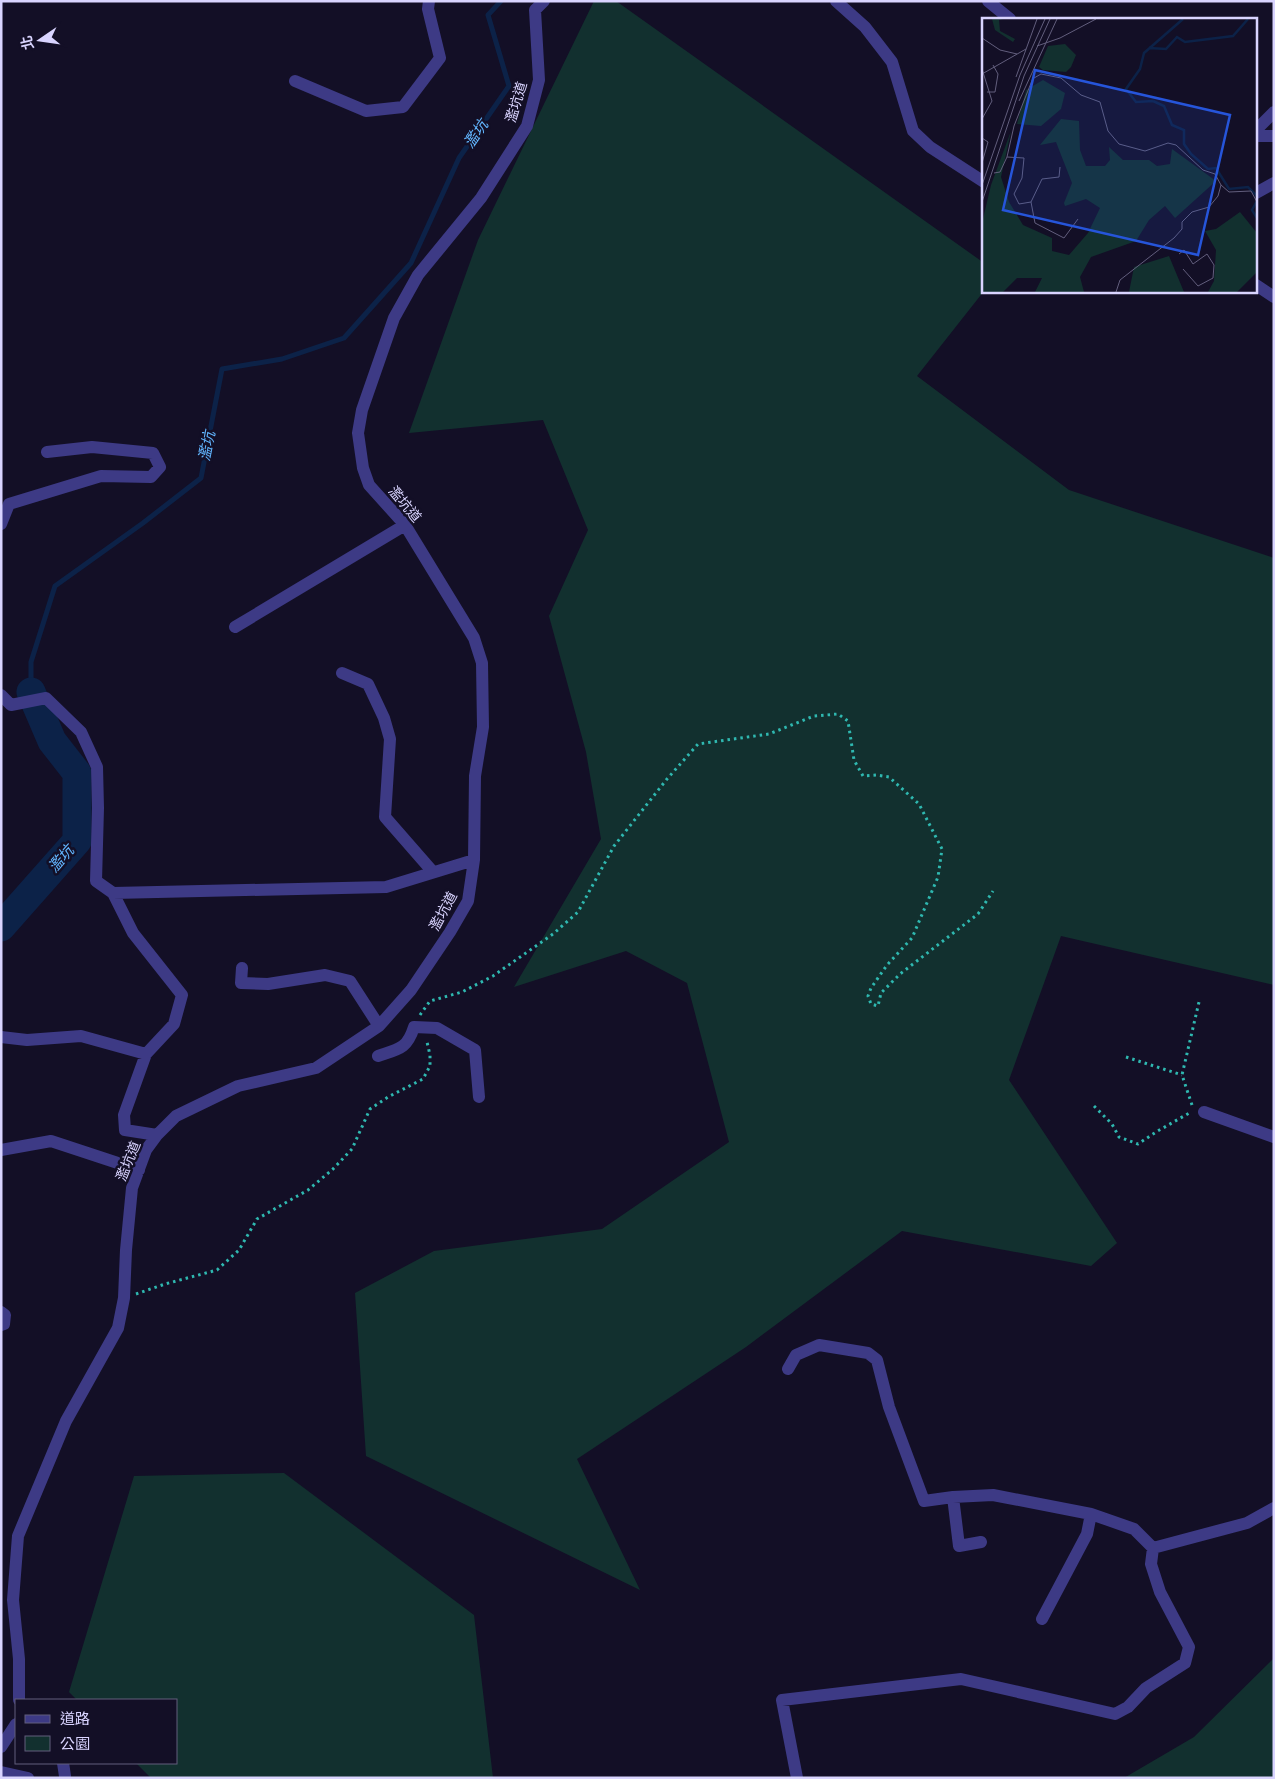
<svg xmlns="http://www.w3.org/2000/svg" width="1275" height="1779" viewBox="0 0 1275 1779" font-family="Quicksand,'Noto Sans TC',sans-serif">
<style>
.green{fill:#12302f}
.lines{fill:none;stroke-linecap:round;stroke-linejoin:round}
.stream{stroke:#0c2248;stroke-width:5}
.river{stroke:#0c2248;stroke-width:29}
.path{stroke:#2fb8b0;stroke-width:3;stroke-dasharray:2.5 4;stroke-linecap:butt}
.minor{stroke:#3d3a85;stroke-width:12}
.labels{text-anchor:middle;stroke-width:5;stroke-linejoin:round;paint-order:stroke}
.street-label{font-size:14px;fill:#d9d4ff;stroke:#130f26}
.water-label{font-size:15px;font-style:italic;fill:#62b6ff;stroke:#130f26}
.inset-river{fill:none;stroke:#0c2248;stroke-width:2.5}
.inset-road{fill:none;stroke:#625e7d;stroke-width:1}
.view{fill:#2655da;fill-opacity:0.15;stroke:#2655da;stroke-width:2.5}
.inset-edge{fill:none;stroke:#d9d4ff;stroke-width:2.5}
</style>
<rect width="100%" height="100%" fill="#130f26"/>
<!-- green -->
<path class="green" d="M 594,1 L 616,1 L 984,263 L 984,291 L 917,376 L 1069,490 L 1274,558 L 1274,985 L 1061,936 L 1009,1080 L 1117,1243 L 1091,1266 L 902,1231 L 746,1347 L 577,1459 L 640,1590 L 366,1456 L 355,1293 L 434,1251 L 602,1229 L 729,1142 L 687,983 L 626,951 L 514,987 L 601,839 L 586,752 L 549,616 L 588,530 L 543,420 L 409,433 L 478,240 Z
M 284,1473 L 474,1615 L 493,1778 L 151,1778 L 136,1763 L 176,1763 L 176,1700 L 77,1700 L 69,1692 L 134,1476 Z
M 1274,1658 L 1274,1778 L 1124,1778 L 1194,1737 Z"/>
<g class="lines">
<!-- stream -->
<path class="stream" d="M 31,692 L 31,662 L 55,586 L 143,523 L 201,478 L 222,369 L 282,359 L 344,338 L 411,263 L 459,158 L 509,86 L 488,15 L 501,1"/>
<!-- river -->
<path class="river" d="M 1,927 L 77,841 L 77,773 L 52,741 L 31,692"/>
<!-- path -->
<path class="path" d="M 420,1015 L 430,1001 L 462,992 L 493,976 L 553,934 L 578,912 L 614,846 L 667,779 L 698,744 L 769,734 L 814,716 L 838,714 L 848,721 L 854,760 L 863,776 L 877,775 L 889,777 L 919,804 L 942,849 L 938,877 L 912,938 L 887,965 L 871,988 L 868,996 L 871,1004 L 878,1006 L 881,993 L 900,974 L 978,914 L 993,891
M 1126,1057 L 1182,1075
M 1192,1105 L 1182,1075 L 1199,1002
M 1094,1106 L 1112,1124 L 1119,1137 L 1138,1144 L 1156,1132 L 1191,1112
M 136,1294 L 165,1284 L 217,1270 L 239,1250 L 257,1219 L 308,1190 L 333,1169 L 352,1149 L 370,1109 L 388,1097 L 423,1079 L 430,1066 L 430,1055 L 427,1042"/>
<!-- minor -->
<path class="minor" d="M 836,1 L 865,27 L 892,62 L 913,131 L 930,147 L 984,182
M 988,1 L 1010,19
M 295,81 L 366,111 L 403,107 L 440,58 L 428,9 L 429,1
M 1274,112 L 1258,128 L 1259,136 L 1274,136
M 1256,193 L 1274,183
M 1256,285 L 1274,297
M 1,524 L 9,504 L 101,476 L 151,477 L 160,467 L 153,453 L 92,447 L 47,452
M 235,627 L 405,525
M 342,673 L 368,684 L 384,718 L 390,739 L 385,817 L 433,872
M 1,695 L 11,705 L 46,698 L 81,732 L 97,767 L 98,808 L 96,881 L 113,893 L 133,933 L 182,995 L 174,1024 L 146,1054 L 124,1115 L 125,1130 L 157,1135
M 113,893 L 386,887 L 474,860
M 242,968 L 241,983 L 268,984 L 325,975 L 350,981 L 379,1026
M 1,1037 L 27,1040 L 81,1036 L 146,1054
M 378,1056 C 399,1049 407,1049 414,1027 L 437,1028 L 475,1050 L 479,1097
M 1204,1112 L 1274,1137
M 1,1150 L 51,1141 L 139,1170
M 1,1312 L 5,1315 L 4,1324 L 1,1325
M 788,1369 L 796,1355 L 819,1345 L 868,1353 L 877,1360 L 889,1407 L 924,1501 L 953,1497 L 993,1495 L 1091,1514 L 1134,1529 L 1153,1548
M 953,1497 L 959,1546 L 981,1542
M 1042,1619 L 1087,1534 L 1091,1514
M 19,1700 L 19,1659 L 13,1600 L 18,1536 L 66,1421 L 118,1328 L 124,1298 L 126,1250 L 132,1188 L 146,1150 L 157,1135 L 176,1116 L 238,1086 L 316,1068 L 379,1026 L 411,990 L 450,932 L 468,901 L 474,860 L 475,776 L 483,727 L 482,663 L 474,638 L 405,525 L 369,485 L 363,468 L 358,433 L 362,410 L 394,318 L 418,275 L 481,198 L 527,126 L 539,80 L 535,10 L 544,1
M 1,1747 L 16,1724
M 63,1763 L 65,1776
M 1,1772 L 28,1778
M 797,1778 L 782,1700 L 961,1679 L 1115,1714 L 1128,1707 L 1146,1688 L 1185,1663 L 1189,1647 L 1160,1592 L 1151,1564 L 1153,1548 L 1247,1523 L 1274,1508"/>
</g>
<g class="labels">
<!-- street labels -->
<g class="street-label">
<text transform="translate(516 102) rotate(-73)" y="5">濫坑道</text>
<text transform="translate(405 504) rotate(50)" y="5">濫坑道</text>
<text transform="translate(443 911) rotate(-62)" y="5">濫坑道</text>
<text transform="translate(128 1161) rotate(-68)" y="5">濫坑道</text>
</g>
<!-- water labels -->
<g class="water-label">
<text transform="translate(476 134) rotate(-55)" y="5">濫坑</text>
<text transform="translate(207 446) rotate(-79)" y="5">濫坑</text>
<text transform="translate(61 859) rotate(-49)" y="5">濫坑</text>
</g>
</g>
<!-- overview -->
<g transform="translate(982 18)">
<rect width="275" height="275" fill="#130f26"/>
<path d="M 10,1 L 21,1 L 17,2 L 18,13 L 33,21 L 31,24 L 13,12 ZM 83,26 L 94,37 L 89,49 L 84,54 L 61,52 L 57,49 L 66,28 ZM 61,62 L 83,75 L 79,91 L 59,108 L 35,106 L 44,72 ZM 79,101 L 97,103 L 98,132 L 104,148 L 123,148 L 128,142 L 127,129 L 141,142 L 167,142 L 175,148 L 188,146 L 190,131 L 234,163 L 193,200 L 183,188 L 167,202 L 154,223 L 109,239 L 98,259 L 102,274 L 53,274 L 60,260 L 35,260 L 21,274 L 0,274 L 0,205 L 9,167 L 29,113 L 19,159 L 27,184 L 41,207 L 70,220 L 70,233 L 87,237 L 106,215 L 118,190 L 104,181 L 83,188 L 82,185 L 90,165 L 74,124 L 58,127 ZM 258,194 L 275,215 L 275,254 L 255,274 L 226,274 L 232,263 L 234,232 L 223,213 L 234,211 ZM 187,238 L 202,274 L 147,274 L 152,249 Z" fill="#12302f"/>
<path class="inset-river" d="M 167,30 L 184,31 L 195,19 L 203,24 L 251,18 L 266,1M 171,83 L 182,88 L 190,107 L 202,112 L 202,126 L 209,136 L 226,151 L 234,150 L 247,171 L 266,169 L 275,178M 171,83 L 154,84 L 144,71 L 158,51 L 162,35 L 201,1M 275,183 L 270,192 L 275,200"/>
<path class="inset-road" d="M 0,20 L 18,32 L 35,36M 55,28 L 78,20 L 114,1M 0,51 L 10,83 L 0,101M 0,56 L 44,31M 34,59 L 55,1M 52,60 L 59,56 L 79,60 L 99,77 L 118,84 L 126,113 L 137,126 L 163,133 L 186,125 L 194,127 L 221,152 L 233,156 L 239,167 L 247,174 L 269,173 L 275,184M 5,74 L 13,74 L 16,56 L 11,47M 37,83 L 75,1M 0,120 L 6,124 L 0,145M 25,139 L 32,108 L 51,60M 12,155 L 18,154 L 25,139 L 42,140 L 40,160 L 32,176 L 37,186 L 49,184 L 53,205 L 82,220 L 96,201M 0,167 L 38,57 L 63,1M 0,184 L 42,58 L 68,1M 49,184 L 60,161 L 77,159 L 78,149M 197,236 L 202,232 L 211,246 L 225,236 L 232,247 L 231,260 L 216,268 L 201,251M 134,274 L 138,262 L 192,220 L 200,211 L 200,204 L 210,194 L 227,189 L 236,178 L 239,167"/>
<path class="view" d="M 53,52 L 248,97 L 216,237 L 21,192 Z"/>
<rect width="275" height="275" class="inset-edge"/>
</g>
<!-- border -->
<rect width="1275" height="1779" fill="none" stroke="#d9d4ff" stroke-width="5"/>
<!-- legend -->
<rect x="15" y="1699" width="162" height="65" fill="#130f26" stroke="#625e7d"/>
<rect x="25" y="1715" width="25" height="8" fill="#3d3a85" stroke="#625e7d"/>
<text x="60" y="1724" font-size="15" fill="#d9d4ff">道路</text>
<rect x="25" y="1736" width="25" height="15" fill="#12302f" stroke="#625e7d"/>
<text x="60" y="1749" font-size="15" fill="#d9d4ff">公園</text>
<!-- north arrow -->
<g transform="translate(40 40) rotate(257)" stroke="#130f26" stroke-width="4" paint-order="stroke">
<path d="M0-4L9 19L0 12L-9 19Z" fill="#d9d4ff"/>
<text y="-8" font-size="14" font-weight="bold" text-anchor="middle" fill="#d9d4ff">北</text>
</g>
</svg>
